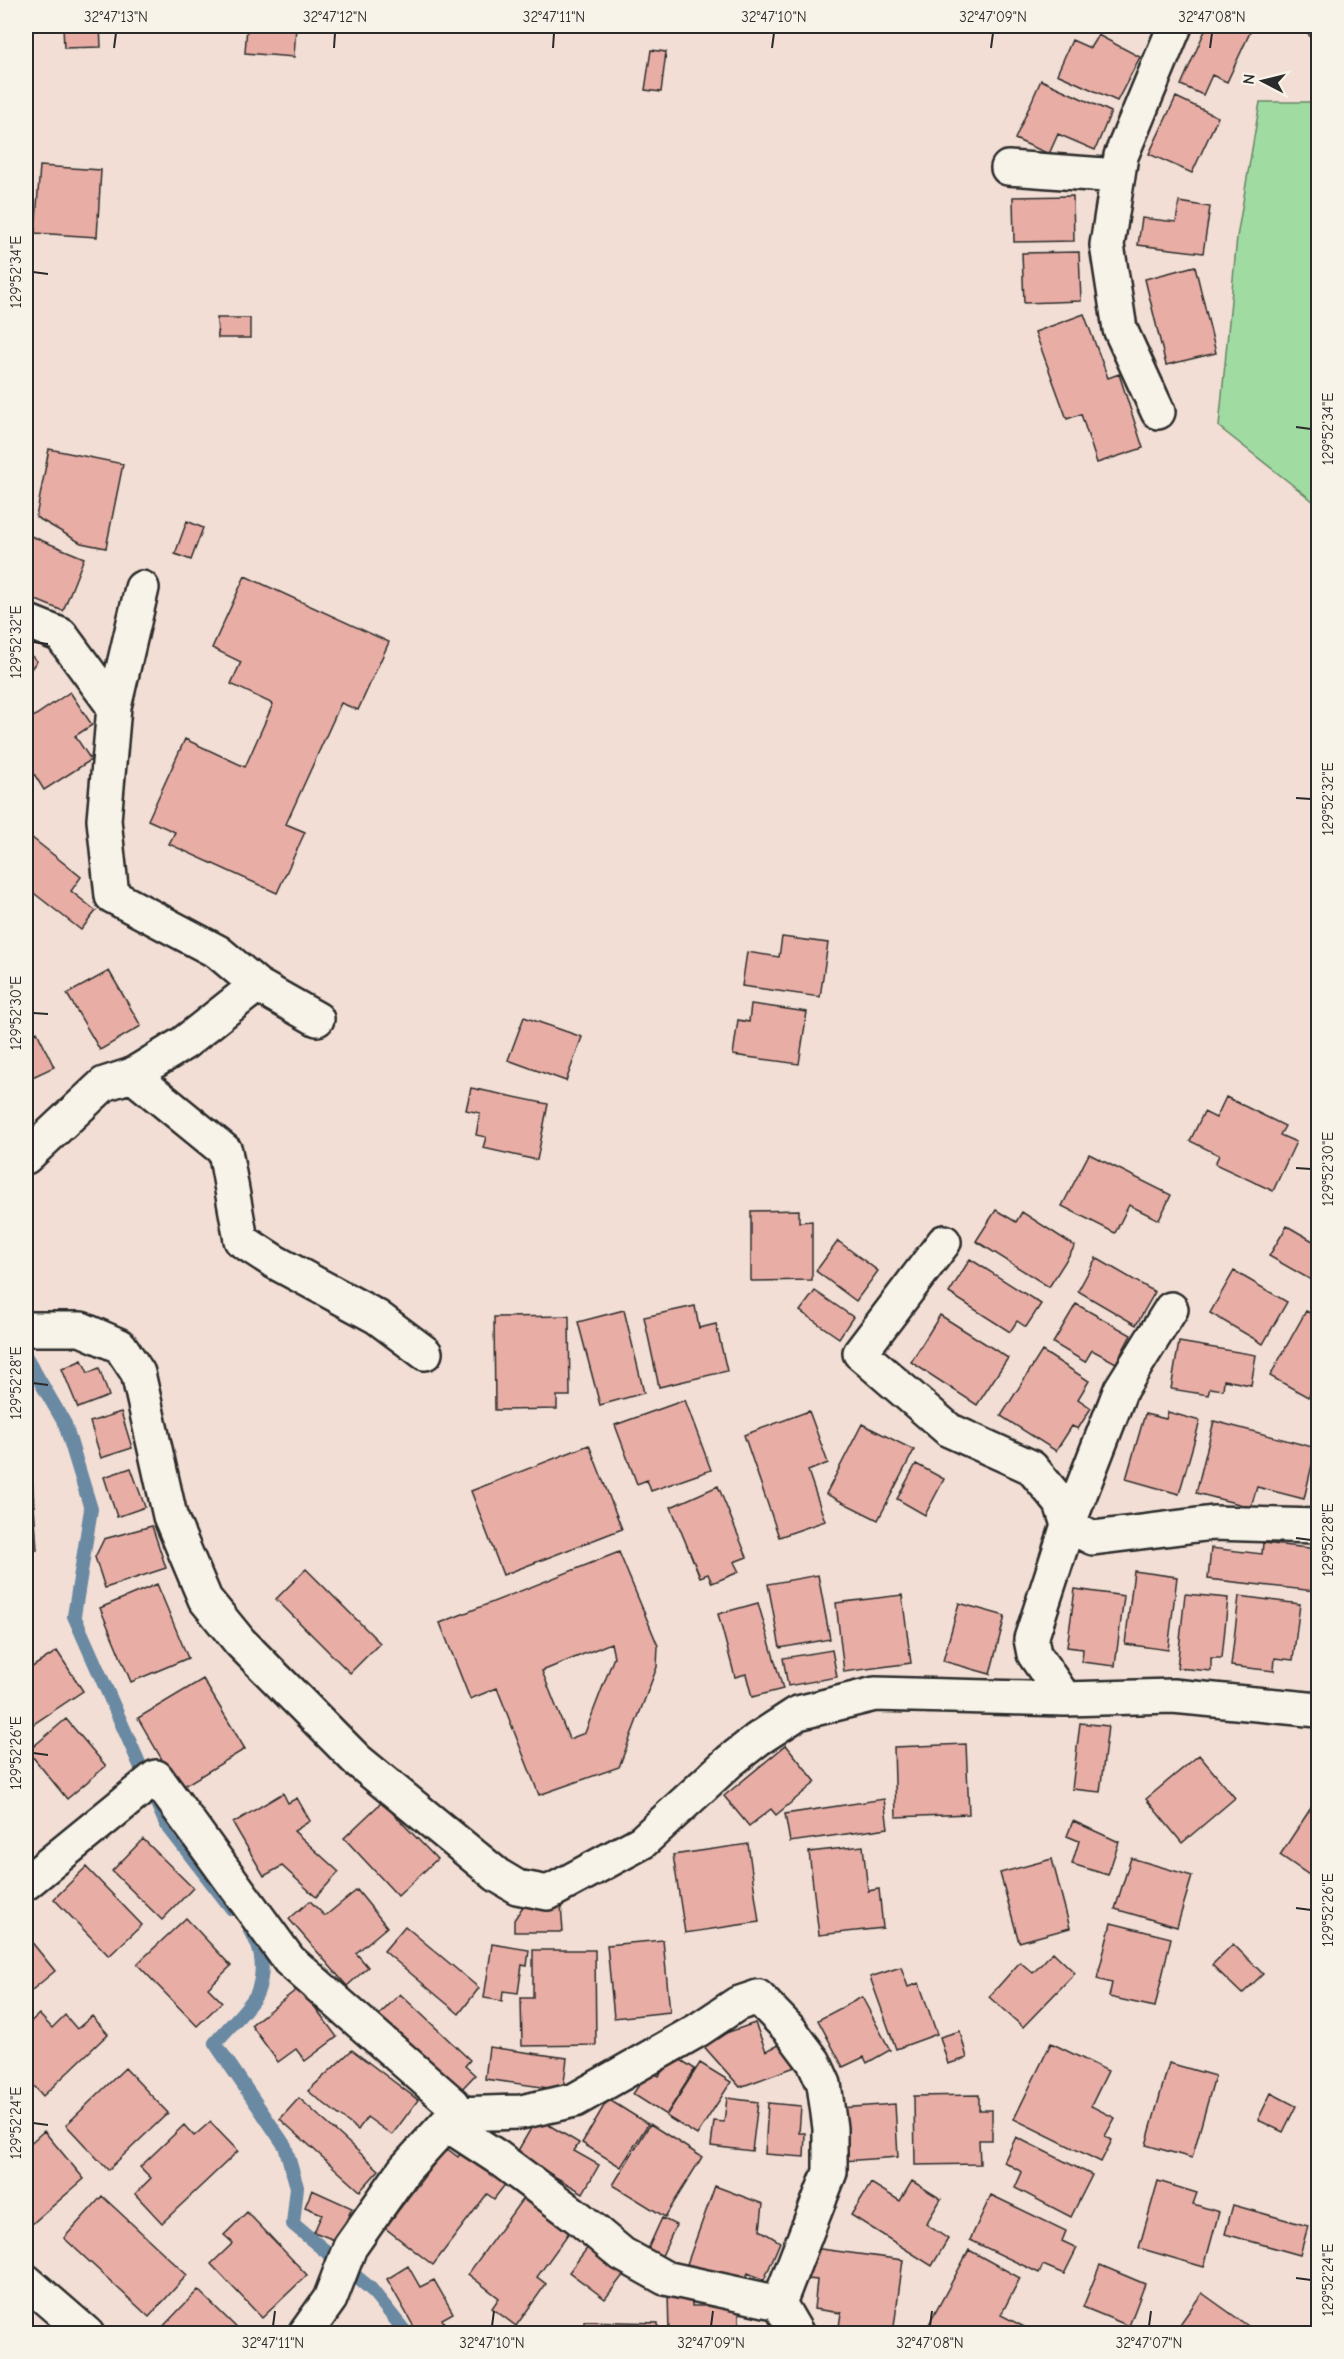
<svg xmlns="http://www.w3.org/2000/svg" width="1344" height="2359" viewBox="0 0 1344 2359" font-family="'Comic Neue',sans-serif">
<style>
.green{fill:#a0dca2;stroke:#668466;stroke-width:1.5}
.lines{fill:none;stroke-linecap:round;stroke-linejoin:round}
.stream{stroke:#6a89a2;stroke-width:14}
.building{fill:#e8aea5;stroke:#2b2b2b;stroke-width:1.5;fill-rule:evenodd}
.minor-casing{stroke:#2b2b2b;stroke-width:38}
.minor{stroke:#f7f3e8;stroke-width:33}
.ticks{fill:none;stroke:#2b2b2b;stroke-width:2}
.neatline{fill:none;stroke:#2b2b2b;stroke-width:2}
.ticks-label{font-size:15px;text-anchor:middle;fill:#2b2b2b}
</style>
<rect width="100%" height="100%" fill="#f2ded4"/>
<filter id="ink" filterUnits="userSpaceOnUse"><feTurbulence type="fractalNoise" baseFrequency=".0167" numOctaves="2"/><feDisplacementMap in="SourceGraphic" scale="12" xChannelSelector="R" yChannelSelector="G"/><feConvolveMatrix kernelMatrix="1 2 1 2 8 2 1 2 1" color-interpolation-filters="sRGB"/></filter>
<g filter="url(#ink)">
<!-- green -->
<path class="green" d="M 1260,102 L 1318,102 L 1318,505 L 1219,427 L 1237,237 Z"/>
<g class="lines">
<!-- stream -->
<path class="stream" d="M 26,1357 L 65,1424 L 91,1509 L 74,1616 L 166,1824 L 232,1909
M 250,1931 C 263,1948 265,1972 257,1993 C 252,2005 225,2031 215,2043 L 285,2146 L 297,2187 L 293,2224 L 371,2289 L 407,2334"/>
</g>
<!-- building -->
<path class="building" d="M 63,26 L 100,26 L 101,47 L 64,48 Z
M 247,26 L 296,26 L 294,57 L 245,53 Z
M 1207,26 L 1248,26 L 1252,28 L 1227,82 L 1212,75 L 1203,95 L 1181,85 Z
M 1304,26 L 1318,26 L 1318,51 Z
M 1098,35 L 1140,57 L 1117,101 L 1057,74 L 1072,40 L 1090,48 Z
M 651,50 L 666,52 L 661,92 L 645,90 Z
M 1041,80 L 1111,112 L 1095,150 L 1058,134 L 1049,154 L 1015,139 Z
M 1176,97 L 1218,117 L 1192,173 L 1149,154 Z
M 40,166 L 101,170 L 97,237 L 35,233 Z
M 1073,196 L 1074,241 L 1014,242 L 1013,197 Z
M 1179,202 L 1210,207 L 1203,253 L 1138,245 L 1142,218 L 1176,222 Z
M 1079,252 L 1081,301 L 1024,303 L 1022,253 Z
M 1195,266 L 1216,353 L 1166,365 L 1145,279 Z
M 1084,314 L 1108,378 L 1119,374 L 1143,448 L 1097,463 L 1081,414 L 1067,419 L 1035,332 Z
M 217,318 L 250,318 L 250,338 L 218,338 Z
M 49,449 L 123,464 L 106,548 L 81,543 L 36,517 Z
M 187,521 L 203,528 L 191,560 L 175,554 Z
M 26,534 L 84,558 L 63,611 L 26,596 Z
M 245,576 L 389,642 L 358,710 L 341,703 L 286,824 L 305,832 L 277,893 L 169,844 L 175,832 L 148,820 L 185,739 L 245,767 L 273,704 L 231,684 L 241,662 L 212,648 Z
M 26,651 L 37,661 L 26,675 Z
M 70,692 L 92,725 L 75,736 L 91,760 L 44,790 L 26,761 L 26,722 Z
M 26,833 L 81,877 L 71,891 L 96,911 L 81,930 L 26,887 Z
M 782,937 L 828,943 L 820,997 L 742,986 L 747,952 L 779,957 Z
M 109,971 L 141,1026 L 100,1050 L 67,994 Z
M 751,1004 L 807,1012 L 799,1064 L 733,1055 L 738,1020 L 749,1022 Z
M 524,1017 L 582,1037 L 566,1081 L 508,1060 Z
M 37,1032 L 54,1067 L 26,1080 L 26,1038 Z
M 471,1088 L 548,1104 L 537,1160 L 483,1148 L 486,1137 L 476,1135 L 480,1113 L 466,1110 Z
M 1226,1097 L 1285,1126 L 1280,1135 L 1296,1142 L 1273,1191 L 1215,1164 L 1219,1155 L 1190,1141 L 1204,1112 L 1216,1118 Z
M 1089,1154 L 1171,1195 L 1159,1220 L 1129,1205 L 1115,1233 L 1062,1206 Z
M 799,1210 L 799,1222 L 812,1221 L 812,1280 L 751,1281 L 751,1211 Z
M 996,1210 L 1016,1222 L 1022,1212 L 1075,1246 L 1049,1287 L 976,1241 Z
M 1287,1226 L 1318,1244 L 1318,1284 L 1269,1256 Z
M 838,1241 L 878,1271 L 856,1301 L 816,1271 Z
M 1096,1258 L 1155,1292 L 1136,1325 L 1078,1291 Z
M 970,1259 L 1041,1304 L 1026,1327 L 1017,1321 L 1010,1332 L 949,1293 Z
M 1234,1271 L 1287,1302 L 1263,1344 L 1210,1313 Z
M 815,1291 L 853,1317 L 839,1338 L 800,1311 Z
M 1076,1304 L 1131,1335 L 1116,1363 L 1092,1350 L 1085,1362 L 1053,1343 Z
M 695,1306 L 699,1328 L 716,1324 L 727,1371 L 659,1387 L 644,1317 Z
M 624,1310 L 644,1393 L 600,1405 L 578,1322 Z
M 1306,1311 L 1318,1317 L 1318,1378 L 1308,1397 L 1270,1376 Z
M 940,1315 L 1008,1358 L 977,1405 L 911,1362 Z
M 569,1316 L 570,1396 L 557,1396 L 557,1409 L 495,1410 L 494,1317 Z
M 1179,1342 L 1256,1355 L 1251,1385 L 1224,1380 L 1223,1390 L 1210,1388 L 1208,1395 L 1171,1389 Z
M 1042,1351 L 1089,1381 L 1078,1399 L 1091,1408 L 1078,1429 L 1072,1426 L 1056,1451 L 1001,1416 Z
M 82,1360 L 88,1373 L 99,1368 L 109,1396 L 78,1408 L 62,1369 Z
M 685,1400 L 711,1470 L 651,1491 L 647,1480 L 637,1484 L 615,1425 Z
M 809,1411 L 828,1463 L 808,1471 L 825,1521 L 779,1537 L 744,1435 Z
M 121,1412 L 132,1448 L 101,1458 L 90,1422 Z
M 1168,1412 L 1200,1421 L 1179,1494 L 1126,1479 L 1145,1414 L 1166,1419 Z
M 1214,1421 L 1316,1448 L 1304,1499 L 1257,1487 L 1251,1507 L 1196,1493 Z
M 862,1424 L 914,1450 L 878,1520 L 826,1494 Z
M 589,1445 L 622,1529 L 503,1575 L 471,1491 Z
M 26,1463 L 31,1463 L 37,1550 L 26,1551 Z
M 916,1464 L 944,1479 L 925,1515 L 897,1499 Z
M 131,1468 L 145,1507 L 117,1517 L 104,1477 Z
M 718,1486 L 747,1557 L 734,1562 L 739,1572 L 712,1583 L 708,1574 L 700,1577 L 671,1507 Z
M 152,1526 L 166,1568 L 105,1588 L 95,1557 L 104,1539 Z
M 1263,1543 L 1318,1549 L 1315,1591 L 1208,1579 L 1211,1548 L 1262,1554 Z
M 619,1552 L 658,1646 L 657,1667 L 619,1767 L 539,1795 L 497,1688 L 470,1699 L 440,1623 ZM 611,1643 L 614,1657 L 585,1733 L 569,1739 L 542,1671 Z
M 306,1569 L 380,1643 L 350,1673 L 276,1599 Z
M 1134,1571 L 1177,1577 L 1168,1650 L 1125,1644 Z
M 818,1575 L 830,1639 L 780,1648 L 768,1584 Z
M 157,1584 L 188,1658 L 131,1682 L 100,1608 Z
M 1075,1589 L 1124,1596 L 1115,1666 L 1082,1662 L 1083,1649 L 1067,1647 Z
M 1185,1594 L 1228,1598 L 1222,1658 L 1211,1658 L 1211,1671 L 1177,1668 Z
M 902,1595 L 911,1663 L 844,1672 L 836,1603 Z
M 1239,1596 L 1300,1604 L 1293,1660 L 1275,1658 L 1274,1671 L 1231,1666 Z
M 758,1603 L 783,1689 L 752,1697 L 746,1674 L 735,1677 L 718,1614 Z
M 959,1603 L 1005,1616 L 990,1674 L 943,1661 Z
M 832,1650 L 837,1677 L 788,1686 L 783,1658 Z
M 57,1651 L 83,1691 L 26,1729 L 26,1671 Z
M 203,1679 L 245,1749 L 179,1789 L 138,1718 Z
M 66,1719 L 106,1766 L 67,1799 L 28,1751 Z
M 1080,1723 L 1108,1726 L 1100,1792 L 1072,1789 Z
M 966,1744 L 969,1814 L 896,1817 L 894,1747 Z
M 786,1745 L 816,1782 L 776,1815 L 771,1809 L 749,1826 L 724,1796 Z
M 1199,1755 L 1235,1798 L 1182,1843 L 1146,1799 Z
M 283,1793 L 288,1803 L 297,1798 L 310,1821 L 294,1831 L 339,1872 L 316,1897 L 282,1866 L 264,1876 L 233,1823 Z
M 884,1799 L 888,1828 L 790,1842 L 785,1814 Z
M 382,1802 L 437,1859 L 398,1896 L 344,1838 Z
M 1313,1805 L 1318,1807 L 1318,1881 L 1280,1855 Z
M 1073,1821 L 1119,1842 L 1108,1875 L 1072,1864 L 1079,1841 L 1067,1836 Z
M 143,1839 L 193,1888 L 162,1920 L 112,1871 Z
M 748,1844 L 759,1922 L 685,1933 L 673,1855 Z
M 863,1846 L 868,1891 L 879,1889 L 883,1928 L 819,1935 L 809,1852 Z
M 1131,1858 L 1192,1876 L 1177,1927 L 1115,1909 Z
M 1052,1859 L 1070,1928 L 1019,1942 L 1000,1873 Z
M 86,1867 L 142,1925 L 109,1956 L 54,1899 Z
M 357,1890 L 387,1927 L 356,1953 L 368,1967 L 347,1986 L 289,1919 L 310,1901 L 325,1916 Z
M 561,1904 L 563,1932 L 514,1932 L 514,1920 L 524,1905 Z
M 186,1918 L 231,1966 L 208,1988 L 222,2002 L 197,2026 L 137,1964 Z
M 1111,1923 L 1171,1938 L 1155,2007 L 1109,1997 L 1112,1983 L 1097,1979 Z
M 405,1926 L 479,1988 L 459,2014 L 384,1951 Z
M 26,1935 L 55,1971 L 26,1995 Z
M 663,1940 L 670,2012 L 614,2018 L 607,1945 Z
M 492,1944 L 529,1950 L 527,1966 L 522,1965 L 518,1993 L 503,1991 L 502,2001 L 484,1998 Z
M 1233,1944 L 1263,1974 L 1242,1994 L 1212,1965 Z
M 533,1950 L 595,1950 L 596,2045 L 522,2046 L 521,1998 L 533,1998 Z
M 1053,1952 L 1075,1973 L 1023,2027 L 989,1997 L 1020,1962 L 1033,1973 Z
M 901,1967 L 908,1987 L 919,1983 L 937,2034 L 896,2049 L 870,1977 Z
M 300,1987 L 337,2037 L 305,2061 L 296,2049 L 278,2062 L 251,2025 Z
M 400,1994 L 470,2060 L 465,2066 L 475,2075 L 459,2092 L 378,2016 Z
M 862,1997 L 890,2050 L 867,2063 L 864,2057 L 843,2067 L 818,2020 Z
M 39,2014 L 52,2028 L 65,2015 L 77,2029 L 92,2016 L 108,2034 L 43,2096 L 26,2077 L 26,2026 Z
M 755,2023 L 766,2051 L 786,2042 L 795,2067 L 740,2087 L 700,2042 Z
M 960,2031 L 967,2058 L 948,2064 L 940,2037 Z
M 1051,2043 L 1108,2071 L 1091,2106 L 1115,2118 L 1105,2136 L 1112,2140 L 1101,2162 L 1014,2119 Z
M 489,2047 L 567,2058 L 563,2090 L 485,2079 Z
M 352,2050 L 418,2100 L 392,2135 L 367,2117 L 358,2130 L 308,2091 Z
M 673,2055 L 695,2069 L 666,2115 L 633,2094 L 649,2070 L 659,2076 Z
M 700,2063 L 731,2082 L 697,2135 L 666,2116 Z
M 1169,2063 L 1215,2076 L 1192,2158 L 1146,2145 Z
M 125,2068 L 168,2113 L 108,2170 L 66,2125 Z
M 1271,2093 L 1296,2106 L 1283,2132 L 1258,2120 Z
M 979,2095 L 979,2110 L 992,2110 L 992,2140 L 979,2140 L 980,2164 L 915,2165 L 914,2096 Z
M 299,2098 L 379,2170 L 360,2191 L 280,2119 Z
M 727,2098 L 758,2102 L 752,2151 L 711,2146 L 714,2121 L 724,2122 Z
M 608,2099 L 648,2124 L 621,2167 L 582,2143 Z
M 768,2103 L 801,2106 L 799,2133 L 805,2133 L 804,2157 L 765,2154 Z
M 895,2104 L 898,2157 L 843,2161 L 840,2108 Z
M 537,2118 L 579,2143 L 574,2151 L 599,2165 L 583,2193 L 516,2154 Z
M 210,2122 L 238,2151 L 162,2223 L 135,2194 L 151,2178 L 140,2167 L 184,2125 L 194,2136 Z
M 650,2124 L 702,2157 L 665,2217 L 613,2185 Z
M 44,2131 L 84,2179 L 26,2229 L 26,2147 Z
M 1016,2137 L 1092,2175 L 1071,2217 L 1015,2188 L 1022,2172 L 1004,2162 Z
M 446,2148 L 458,2157 L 463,2149 L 507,2182 L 494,2199 L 487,2194 L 433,2265 L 385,2228 Z
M 912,2181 L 941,2199 L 926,2224 L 948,2239 L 932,2266 L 851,2215 L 871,2183 L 900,2201 Z
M 1158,2181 L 1197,2193 L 1193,2204 L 1219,2212 L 1204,2267 L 1139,2248 Z
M 715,2186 L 763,2204 L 760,2230 L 780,2242 L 764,2280 L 748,2273 L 744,2282 L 687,2264 Z
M 312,2190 L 352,2208 L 337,2241 L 314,2232 L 322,2214 L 305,2207 Z
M 526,2194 L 573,2227 L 537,2277 L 546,2284 L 516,2326 L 492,2308 L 499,2298 L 468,2274 Z
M 991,2195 L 1066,2231 L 1062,2241 L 1077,2248 L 1064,2274 L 1043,2265 L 1039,2273 L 970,2240 Z
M 102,2196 L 187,2275 L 149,2317 L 64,2238 Z
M 1233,2205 L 1308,2226 L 1300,2255 L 1225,2234 Z
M 247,2212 L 307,2275 L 262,2318 L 211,2264 L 233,2243 L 224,2235 Z
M 662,2218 L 676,2225 L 661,2258 L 647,2251 Z
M 591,2243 L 627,2270 L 605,2299 L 569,2272 Z
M 813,2248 L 903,2260 L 893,2334 L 838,2334 L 841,2313 L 814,2309 L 817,2280 L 808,2279 Z
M 969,2250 L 1020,2278 L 1001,2315 L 1030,2330 L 1029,2334 L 937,2334 L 927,2328 Z
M 1100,2265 L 1145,2284 L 1129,2326 L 1083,2307 Z
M 408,2266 L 420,2287 L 434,2280 L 453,2313 L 442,2319 L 450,2334 L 418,2334 L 387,2279 Z
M 198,2290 L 243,2334 L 156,2334 Z
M 668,2293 L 692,2293 L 692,2306 L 739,2306 L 739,2334 L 669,2334 Z
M 1202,2293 L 1255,2331 L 1253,2334 L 1173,2334 Z
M 584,2321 L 658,2323 L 658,2334 L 517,2334 L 584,2333 Z
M 464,2327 L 468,2334 L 453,2334 Z"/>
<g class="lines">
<defs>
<path id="minor" d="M 1008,168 L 1118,176
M 1158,412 L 1120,329 L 1107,245 L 1121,156 L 1175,26
M 26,621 L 61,635 L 114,707
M 257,985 L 317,1019
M 132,1075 L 225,1151 L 241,1240 L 275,1262 L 377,1317 L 425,1353
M 26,1157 L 104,1084 L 132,1075 L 184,1043 L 257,985 L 218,952 L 112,896 L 104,820 L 114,707 L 142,588
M 944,1242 L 860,1353 L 949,1430 L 1031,1467 L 1061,1503 L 1068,1525
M 26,1329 L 81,1329 L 120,1346 L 138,1373 L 170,1516 L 205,1599 L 240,1642 L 357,1760 L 497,1875 L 517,1887 L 548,1893 L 642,1842 L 730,1761 L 758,1739 L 798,1713 L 875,1694 L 1065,1699 L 1173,1696 L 1318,1710
M 1068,1525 L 1121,1389 L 1171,1309
M 1065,1699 L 1034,1654 L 1031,1639 L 1068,1525 L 1093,1538 L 1213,1523 L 1318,1526
M 26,1883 L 156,1777 L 289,1960 L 453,2104 L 455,2114 L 521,2112 L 575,2100 L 698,2030 L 737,2004 L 758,1997 L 790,2030 L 814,2062 L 824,2084 L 830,2128 L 830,2172 L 779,2303 L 797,2334
M 455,2114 L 451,2127 L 497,2157 L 579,2218 L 622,2254 L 665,2278 L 779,2303
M 26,2281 L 87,2334
M 305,2334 L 330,2299 L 350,2247 L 405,2169 L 455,2114"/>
</defs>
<!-- minor casing -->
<use href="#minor" class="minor-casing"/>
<!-- minor -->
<use href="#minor" class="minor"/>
</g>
</g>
<!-- ticks -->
<path class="ticks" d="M 114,48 L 116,33M 334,48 L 335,33M 553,48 L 554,33M 772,48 L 774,33M 991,48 L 993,33M 1210,48 L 1212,33M 33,272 L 48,274M 1296,427 L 1311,429M 33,642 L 48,644M 1296,798 L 1311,799M 33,1013 L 48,1014M 1296,1168 L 1311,1169M 33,1383 L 48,1385M 1296,1538 L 1311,1540M 33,1753 L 48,1755M 1296,1908 L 1311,1910M 33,2123 L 48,2125M 1296,2278 L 1311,2280M 273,2326 L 275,2311M 492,2326 L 494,2311M 711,2326 L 713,2311M 930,2326 L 932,2311M 1149,2326 L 1151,2311"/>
<!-- margin -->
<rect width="1344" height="2359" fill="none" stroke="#f7f3e8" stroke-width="66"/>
<!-- north arrow -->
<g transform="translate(1263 81) rotate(277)" stroke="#f7f3e8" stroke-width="4.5" paint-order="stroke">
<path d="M0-4.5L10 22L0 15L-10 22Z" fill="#2b2b2b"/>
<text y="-9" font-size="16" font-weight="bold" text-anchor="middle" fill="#2b2b2b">N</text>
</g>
<rect x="33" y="33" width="1278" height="2293" class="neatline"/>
<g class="ticks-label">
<text x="116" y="22">32°47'13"N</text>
<text x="335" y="22">32°47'12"N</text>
<text x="554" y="22">32°47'11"N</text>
<text x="774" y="22">32°47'10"N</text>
<text x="993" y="22">32°47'09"N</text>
<text x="1212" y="22">32°47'08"N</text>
<text transform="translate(16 272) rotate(-90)" y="5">129°52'34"E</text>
<text transform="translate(1328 429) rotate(-90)" y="5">129°52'34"E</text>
<text transform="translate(16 642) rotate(-90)" y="5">129°52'32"E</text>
<text transform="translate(1328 799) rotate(-90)" y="5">129°52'32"E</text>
<text transform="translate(16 1013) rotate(-90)" y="5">129°52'30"E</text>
<text transform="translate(1328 1169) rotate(-90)" y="5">129°52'30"E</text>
<text transform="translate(16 1383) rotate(-90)" y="5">129°52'28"E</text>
<text transform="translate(1328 1540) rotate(-90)" y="5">129°52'28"E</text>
<text transform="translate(16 1753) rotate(-90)" y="5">129°52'26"E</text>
<text transform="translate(1328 1910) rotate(-90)" y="5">129°52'26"E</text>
<text transform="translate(16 2123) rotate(-90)" y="5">129°52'24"E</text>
<text transform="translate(1328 2280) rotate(-90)" y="5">129°52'24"E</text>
<text x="273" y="2348">32°47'11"N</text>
<text x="492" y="2348">32°47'10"N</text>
<text x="711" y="2348">32°47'09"N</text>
<text x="930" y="2348">32°47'08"N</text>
<text x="1149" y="2348">32°47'07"N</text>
</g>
</svg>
